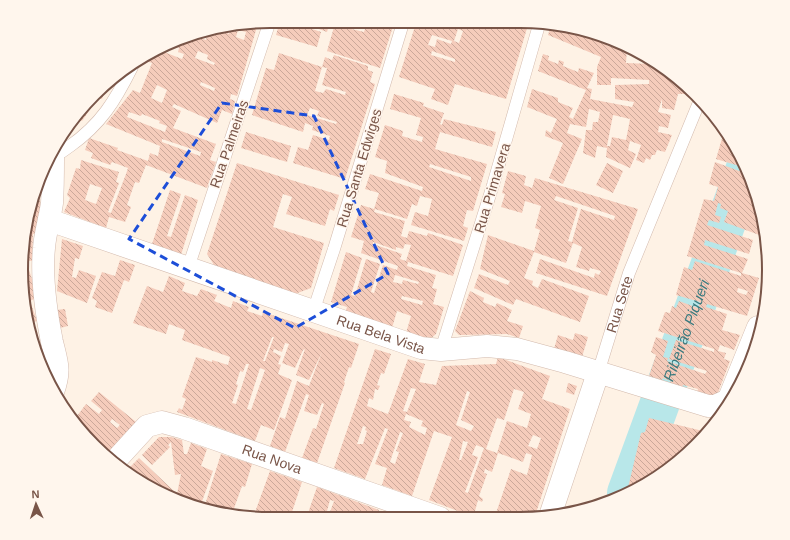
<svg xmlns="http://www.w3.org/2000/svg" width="790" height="540" viewBox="0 0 790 540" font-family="Arial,sans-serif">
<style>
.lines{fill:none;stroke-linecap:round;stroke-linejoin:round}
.river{stroke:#b8e7e9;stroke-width:40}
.building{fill:url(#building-back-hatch);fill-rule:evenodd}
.lane-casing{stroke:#d3baad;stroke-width:13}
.street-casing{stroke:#d3baad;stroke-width:23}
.lane{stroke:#fff;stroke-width:12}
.street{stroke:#fff;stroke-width:22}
.marked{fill:none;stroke:#1d4ed8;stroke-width:3;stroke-dasharray:8 5;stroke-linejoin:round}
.labels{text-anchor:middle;stroke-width:3;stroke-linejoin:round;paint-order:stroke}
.street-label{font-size:14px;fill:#795548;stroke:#fff6ed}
.water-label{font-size:15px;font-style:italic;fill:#3a7a7f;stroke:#fff6ed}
.rim{fill:none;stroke:#795548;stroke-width:2}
</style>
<defs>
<pattern id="building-back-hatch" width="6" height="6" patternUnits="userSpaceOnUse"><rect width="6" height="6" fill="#f5ccbb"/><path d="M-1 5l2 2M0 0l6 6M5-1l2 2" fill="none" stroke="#cba89a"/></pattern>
</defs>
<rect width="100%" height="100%" fill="#fef2e5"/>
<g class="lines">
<!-- river -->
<path class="river" id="s1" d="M 627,493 L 746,168"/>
</g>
<!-- building -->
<path class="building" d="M 280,21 L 288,21 L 321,32 L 317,47 L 276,35 Z
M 297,21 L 311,22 L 330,22 L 327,32 Z
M 345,22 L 394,23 L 380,68 L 327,51 L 334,27 L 343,29 L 343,27 L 364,32 L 365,29 Z
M 258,23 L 237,96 L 231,94 L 230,99 L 235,101 L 232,114 L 222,110 L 217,123 L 174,104 L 172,107 L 181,111 L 173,128 L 216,144 L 210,160 L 216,162 L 207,188 L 146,165 L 139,183 L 135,182 L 127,205 L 131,207 L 125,222 L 109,217 L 106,228 L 64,212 L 70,198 L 67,195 L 76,168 L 80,169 L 81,160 L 119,172 L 116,182 L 119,183 L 108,212 L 111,213 L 126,174 L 128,168 L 112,162 L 110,165 L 91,158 L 93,153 L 85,150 L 89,138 L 118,148 L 117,150 L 148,161 L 150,153 L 158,156 L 160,146 L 106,124 L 133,90 L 140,93 L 152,63 L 143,60 L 144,57 L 190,34 L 206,40 L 208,31 L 220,29 L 229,34 L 230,28 ZM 238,30 L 246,32 L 244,40 L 236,37 ZM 170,44 L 179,48 L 178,52 L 184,54 L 182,59 L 164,52 L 166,47 L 169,49 ZM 198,51 L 208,55 L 207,59 L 215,63 L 214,65 L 195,58 ZM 201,82 L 215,88 L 214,91 L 200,85 ZM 157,85 L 167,90 L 162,103 L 151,98 ZM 129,112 L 141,116 L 142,114 L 160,121 L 159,123 L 167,126 L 165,132 L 127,117 ZM 162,139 L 201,152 L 200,156 L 162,142 ZM 90,184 L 102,188 L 96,204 L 85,200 Z
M 416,23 L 528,25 L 506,99 L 455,84 L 448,105 L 431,99 L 435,89 L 399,77 ZM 458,29 L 463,31 L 459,43 L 454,41 ZM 432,35 L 452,41 L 451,44 L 437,39 L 435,47 L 428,45 ZM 432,51 L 455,59 L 455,62 L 431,55 Z
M 551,25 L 568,26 L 608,41 L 607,46 L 627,48 L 626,63 L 651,64 L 651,61 L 688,88 L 688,94 L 678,94 L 674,110 L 662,108 L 662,99 L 658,112 L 671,115 L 668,128 L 659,126 L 658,132 L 672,135 L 665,152 L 657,150 L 655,155 L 652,155 L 650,160 L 646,158 L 644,163 L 636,160 L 641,145 L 630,141 L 628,150 L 636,154 L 630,168 L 606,157 L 607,148 L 597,146 L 595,158 L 583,153 L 586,130 L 592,130 L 593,122 L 598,122 L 600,112 L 589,109 L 586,127 L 570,124 L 567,133 L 582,139 L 563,184 L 549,178 L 563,143 L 545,136 L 546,130 L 551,133 L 557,119 L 527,107 L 532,89 L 558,98 L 558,102 L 573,108 L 569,117 L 573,119 L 586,90 L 538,71 L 543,54 L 549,56 L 548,60 L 558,64 L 559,60 L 564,62 L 563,66 L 578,72 L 579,68 L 594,73 L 587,88 L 592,89 L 590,99 L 632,107 L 634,102 L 615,99 L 615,85 L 649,84 L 649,80 L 611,78 L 611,85 L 597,85 L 597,67 L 601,57 L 548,35 ZM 613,115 L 630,119 L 626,140 L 612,137 L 610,146 L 607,146 Z
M 279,53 L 322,67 L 315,91 L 323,93 L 326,89 L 345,95 L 346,92 L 322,85 L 327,68 L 322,67 L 325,57 L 332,60 L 334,55 L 368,66 L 368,70 L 373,72 L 370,82 L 375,84 L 345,179 L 293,163 L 298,147 L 308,150 L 313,135 L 329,140 L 330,136 L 312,130 L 313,126 L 305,123 L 303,132 L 252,115 L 266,68 L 274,70 ZM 310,108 L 319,111 L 317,116 L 337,122 L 336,124 L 307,115 Z
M 106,87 L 102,99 L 98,98 L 82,121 L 75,117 L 70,128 L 68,126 L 73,118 Z
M 394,94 L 424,103 L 423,106 L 444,113 L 440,124 L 442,125 L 444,119 L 496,132 L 492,147 L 440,132 L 435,149 L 487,164 L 473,211 L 467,210 L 463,226 L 468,228 L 464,241 L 411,225 L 415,212 L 428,216 L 432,199 L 420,196 L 417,206 L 412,204 L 407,219 L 375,209 L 374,212 L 405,221 L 401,236 L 407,238 L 409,231 L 427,236 L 428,233 L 463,245 L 453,276 L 408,262 L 407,266 L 436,275 L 432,288 L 437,289 L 433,304 L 444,307 L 436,334 L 429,340 L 406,333 L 411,316 L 397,311 L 392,328 L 345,313 L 347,307 L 331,302 L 346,252 L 362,258 L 351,295 L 355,296 L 366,259 L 380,264 L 371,292 L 374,293 L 383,265 L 397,270 L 398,266 L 361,253 L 364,241 L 351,237 L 361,205 L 374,209 L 379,193 L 365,189 L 370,174 L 422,191 L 423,187 L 385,173 L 387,161 L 375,157 L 385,125 L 403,131 L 402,136 L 422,142 L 423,137 L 416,135 L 421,118 L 390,109 ZM 430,164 L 471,177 L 471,181 L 429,167 ZM 373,242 L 396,250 L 396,247 L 403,249 L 405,244 L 411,245 L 406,261 L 400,259 L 402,254 L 373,244 ZM 395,275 L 419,282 L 418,284 L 403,280 L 402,284 L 393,282 ZM 402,296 L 423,301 L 422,305 L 401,299 Z
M 246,132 L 291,146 L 287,162 L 241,148 Z
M 723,135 L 729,143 L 746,168 L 716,159 Z
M 715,162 L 750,175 L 762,236 L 724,222 L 728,211 L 720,208 L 721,204 L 718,203 L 715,215 L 721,217 L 719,223 L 709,220 L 707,225 L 753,240 L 749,254 L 705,240 L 704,245 L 748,259 L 742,273 L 759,278 L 747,316 L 707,304 L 706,307 L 727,314 L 722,330 L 740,335 L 734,350 L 720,345 L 718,351 L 726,353 L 724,359 L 730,361 L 716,398 L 697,392 L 698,389 L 683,385 L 682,387 L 670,383 L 671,381 L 663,378 L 662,380 L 649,376 L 656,355 L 651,352 L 656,337 L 668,341 L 663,357 L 668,358 L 667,361 L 705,374 L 707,371 L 669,359 L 676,340 L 714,352 L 714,349 L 658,331 L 665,312 L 670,313 L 672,306 L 676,308 L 679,301 L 698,308 L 700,302 L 676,295 L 684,267 L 692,270 L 695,261 L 741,276 L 741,273 L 687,256 L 704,199 L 714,201 L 718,187 L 709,184 ZM 738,288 L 748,291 L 746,295 L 737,292 Z
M 237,163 L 339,195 L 334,211 L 330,209 L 325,226 L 286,214 L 292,197 L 283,194 L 273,227 L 324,243 L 311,288 L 295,294 L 214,265 L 207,254 Z
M 607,163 L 623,171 L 613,193 L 596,185 Z
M 508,171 L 526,176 L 524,185 L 532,188 L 535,178 L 638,209 L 607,296 L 536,273 L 540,259 L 594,278 L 595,273 L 599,275 L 601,271 L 590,268 L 589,271 L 576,267 L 582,247 L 573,243 L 566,263 L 534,252 L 524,278 L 533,281 L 532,285 L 538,288 L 542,279 L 589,296 L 580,322 L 516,299 L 513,305 L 474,288 L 479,274 L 508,285 L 510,281 L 480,269 L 488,235 L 534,251 L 540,230 L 535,228 L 541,206 L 525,201 L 522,213 L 501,207 L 505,194 L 502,193 ZM 556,196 L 615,216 L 614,220 L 581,209 L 572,242 L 568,241 L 578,208 L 554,200 Z
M 170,190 L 181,194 L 167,236 L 171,237 L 185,195 L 198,200 L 181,255 L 152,244 Z
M 39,195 L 42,212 L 38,214 L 38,233 L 33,234 L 32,261 L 22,260 L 22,253 L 35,197 Z
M 62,239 L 83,246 L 79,259 L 75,258 L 72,277 L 76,278 L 79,270 L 96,276 L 87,303 L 57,291 Z
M 120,260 L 135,265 L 129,282 L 124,280 L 112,313 L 95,307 L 97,301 L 92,298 L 102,272 L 115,276 Z
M 29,270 L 38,297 L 30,301 L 37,321 L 28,324 L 26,319 L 23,272 Z
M 169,276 L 185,283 L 182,291 L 197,296 L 201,289 L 217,295 L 214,301 L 231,308 L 233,301 L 249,307 L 247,311 L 262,316 L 263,312 L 359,344 L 351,368 L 349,367 L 344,382 L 345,383 L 317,463 L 302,458 L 313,428 L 316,429 L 324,404 L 322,403 L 317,415 L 304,411 L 309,395 L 306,394 L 285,452 L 270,446 L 280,417 L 285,419 L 297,381 L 309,386 L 322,352 L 309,380 L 296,375 L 305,349 L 303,350 L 295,368 L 282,363 L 289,344 L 285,343 L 282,352 L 274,349 L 273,352 L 281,356 L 278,364 L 281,365 L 278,374 L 292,380 L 274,430 L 261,425 L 255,441 L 177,412 L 179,408 L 182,410 L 186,399 L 182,397 L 196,357 L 212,362 L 212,360 L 228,365 L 230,357 L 182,340 L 185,330 L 169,324 L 166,334 L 133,323 L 147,286 L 163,292 ZM 272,337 L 274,337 L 265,361 L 263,361 ZM 246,364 L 249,364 L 236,404 L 232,403 L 238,385 L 236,384 L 240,371 L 243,372 ZM 260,368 L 265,370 L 251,410 L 247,409 Z
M 470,291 L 484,298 L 483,302 L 495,307 L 497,303 L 512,310 L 507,321 L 523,326 L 519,338 L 507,334 L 459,335 L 455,331 Z
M 65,309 L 68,326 L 60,328 L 56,310 Z
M 575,333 L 588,337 L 582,357 L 554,349 L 558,335 L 573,340 Z
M 375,349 L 391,354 L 384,374 L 381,373 L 377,385 L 380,386 L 378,390 L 375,389 L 373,400 L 369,398 L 367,406 L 388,414 L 408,359 L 425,364 L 419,382 L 436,385 L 442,366 L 496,364 L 498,357 L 550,376 L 542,399 L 570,409 L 535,516 L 520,519 L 494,519 L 511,469 L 527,475 L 532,455 L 526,453 L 523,462 L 498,453 L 492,472 L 485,469 L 484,473 L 487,474 L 479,496 L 483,499 L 482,502 L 478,500 L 475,511 L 478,512 L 476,518 L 429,500 L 452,437 L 434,431 L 412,496 L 382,485 L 387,468 L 375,464 L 388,429 L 385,428 L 365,479 L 334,468 ZM 411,388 L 416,389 L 407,412 L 403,411 ZM 514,389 L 524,392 L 518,409 L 531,414 L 527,428 L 507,421 L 497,453 L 486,449 L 497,418 L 504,420 ZM 467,391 L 470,392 L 461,420 L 474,426 L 471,431 L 456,425 ZM 406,414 L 423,421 L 421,426 L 427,428 L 425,435 L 409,427 L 411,422 L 404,420 ZM 363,426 L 366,427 L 365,430 L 367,431 L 363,444 L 357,444 ZM 400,432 L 403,433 L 396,451 L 399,452 L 395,464 L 390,462 ZM 533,435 L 541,438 L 537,449 L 528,446 ZM 463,441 L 468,442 L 461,460 L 459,460 ZM 476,445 L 484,448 L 468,493 L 465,492 L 478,457 L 472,455 Z
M 568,383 L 577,386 L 574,395 L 566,392 Z
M 99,392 L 136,422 L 106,455 L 94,446 L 74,420 L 86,404 L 99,414 L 102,410 L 91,401 ZM 112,419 L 120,425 L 117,428 L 110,422 Z
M 649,418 L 703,431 L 707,430 L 696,446 L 627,492 L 641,433 L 645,432 Z
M 159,437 L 171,437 L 182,440 L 184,454 L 187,454 L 191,443 L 207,449 L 201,466 L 213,471 L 200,507 L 188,503 L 188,500 L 177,499 L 160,493 L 135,470 L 134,471 L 144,482 L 127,470 L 139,458 L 177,494 L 181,474 L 175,475 L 171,442 L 168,445 L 170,447 L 152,465 L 142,455 Z
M 221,454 L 252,464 L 245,487 L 242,486 L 232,514 L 222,514 L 204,508 Z
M 270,471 L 302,482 L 291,515 L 254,515 Z
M 317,487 L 379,510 L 377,517 L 325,516 L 321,513 L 321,516 L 307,516 ZM 330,500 L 334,501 L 330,512 L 327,511 Z"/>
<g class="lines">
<defs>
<g id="lane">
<path d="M 49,159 C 57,156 63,151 70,146 C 101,124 115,101 132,67"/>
<path d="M 188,268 L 270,21"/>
<path d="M 313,312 L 334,249 L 403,23"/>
<path d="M 441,350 L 493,185 L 539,25"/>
<path id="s2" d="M 598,373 L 629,273 L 700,100"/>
</g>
<g id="street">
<path d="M 51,155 L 53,158 C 53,173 53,188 52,203 C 50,218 45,233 44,248 C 41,278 46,312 52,342 C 57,363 61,370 53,392"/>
<path id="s3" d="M 49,220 L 421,348 L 441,350 L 487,346 L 517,349 L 565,362 L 708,406 L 715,406 L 726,401"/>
<path d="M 730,396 L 758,327"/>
<path id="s4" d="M 115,461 L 147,426 L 162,422 L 184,428 L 440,518"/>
<path d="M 551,513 L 598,373"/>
</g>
</defs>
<!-- lane casing -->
<use href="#lane" class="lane-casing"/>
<!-- street casing -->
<use href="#street" class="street-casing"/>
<!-- lane -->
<use href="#lane" class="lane"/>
<!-- street -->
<use href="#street" class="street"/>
</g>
<!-- marked area -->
<path class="marked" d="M 222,103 L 314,116 L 388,274 L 295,328 L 129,239 Z"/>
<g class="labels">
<!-- street labels -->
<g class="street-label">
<text transform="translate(229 144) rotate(-71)" y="5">Rua Palmeiras</text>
<text transform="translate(359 168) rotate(-73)" y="5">Rua Santa Edwiges</text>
<text transform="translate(492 188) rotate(-73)" y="5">Rua Primavera</text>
<text dy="5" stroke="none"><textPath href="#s2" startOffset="72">Rua Sete</textPath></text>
<text dy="5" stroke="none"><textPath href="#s3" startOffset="351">Rua Bela Vista</textPath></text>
<text dy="5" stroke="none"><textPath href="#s4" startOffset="179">Rua Nova</textPath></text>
</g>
<!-- water labels -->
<g class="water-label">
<text dy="5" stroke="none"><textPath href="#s1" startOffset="173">Ribeirão Piqueri</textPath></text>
</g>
</g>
<!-- crop -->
<path d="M0 0H790V540H0ZM270 28H520A242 242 0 0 1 762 270V270A242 242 0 0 1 520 512H270A242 242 0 0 1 28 270V270A242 242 0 0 1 270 28Z" fill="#fff6ed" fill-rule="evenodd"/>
<path class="rim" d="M270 28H520A242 242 0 0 1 762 270V270A242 242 0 0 1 520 512H270A242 242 0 0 1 28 270V270A242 242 0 0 1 270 28Z"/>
<!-- north arrow -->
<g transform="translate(36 504) rotate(357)" stroke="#fff6ed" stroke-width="3" paint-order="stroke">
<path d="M0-3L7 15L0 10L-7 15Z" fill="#795548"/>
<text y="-6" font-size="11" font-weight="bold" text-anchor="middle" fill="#795548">N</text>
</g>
</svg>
